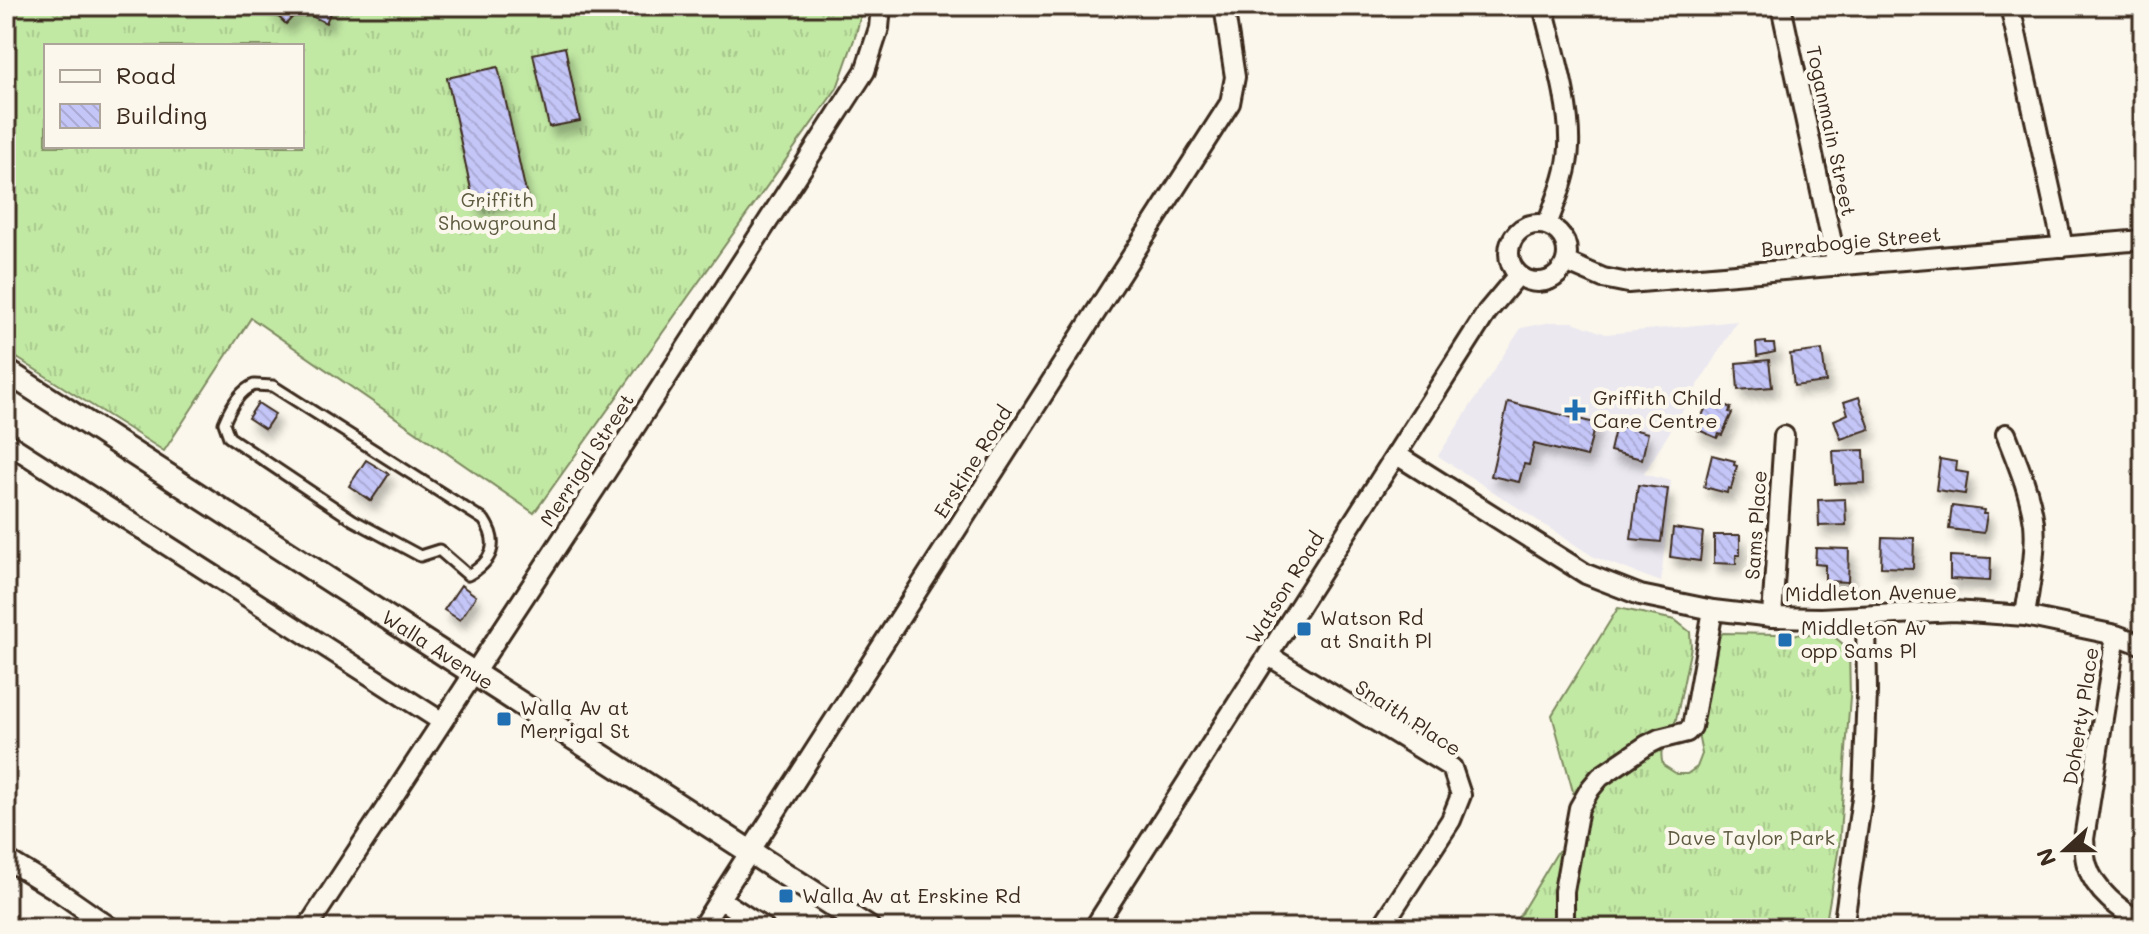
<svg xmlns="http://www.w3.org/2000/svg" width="2149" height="934" viewBox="0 0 2149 934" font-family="Mali,sans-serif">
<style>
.built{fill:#ebe8f0}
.grass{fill:url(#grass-tufts);stroke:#7e8a61;stroke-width:2;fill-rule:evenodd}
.building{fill:url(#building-back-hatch);stroke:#3b2a1e;stroke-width:2;filter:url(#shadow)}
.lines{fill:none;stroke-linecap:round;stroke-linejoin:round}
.service-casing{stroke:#3b2a1e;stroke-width:15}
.minor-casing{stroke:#3b2a1e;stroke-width:24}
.tertiary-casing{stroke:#3b2a1e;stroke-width:28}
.service{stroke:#fbf7ec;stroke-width:9}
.minor{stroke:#fbf7ec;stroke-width:18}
.tertiary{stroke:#fbf7ec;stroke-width:22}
.poi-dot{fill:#1f6fb2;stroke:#fbf7ec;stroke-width:3}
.labels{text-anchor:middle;stroke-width:8;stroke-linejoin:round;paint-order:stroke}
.street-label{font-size:20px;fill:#3b2a1e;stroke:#fbf7ec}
.park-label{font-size:20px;fill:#5d5a40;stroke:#fbf7ec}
.poi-label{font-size:20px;fill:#3b2a1e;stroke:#fbf7ec;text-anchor:start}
</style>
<defs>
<pattern id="grass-tufts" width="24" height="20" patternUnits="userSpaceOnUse" patternTransform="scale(2)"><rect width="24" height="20" fill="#c2e9a4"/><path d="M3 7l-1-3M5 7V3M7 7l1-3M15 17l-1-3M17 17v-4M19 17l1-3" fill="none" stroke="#a8c88d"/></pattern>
<pattern id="building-back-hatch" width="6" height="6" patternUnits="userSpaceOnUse" patternTransform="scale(2)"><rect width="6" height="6" fill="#c5c6f8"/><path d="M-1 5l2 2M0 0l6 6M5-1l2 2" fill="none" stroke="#aaaad4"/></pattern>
<filter id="shadow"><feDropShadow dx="5" dy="9" stdDeviation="4" flood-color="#0004"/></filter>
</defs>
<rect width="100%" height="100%" fill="#fbf7ec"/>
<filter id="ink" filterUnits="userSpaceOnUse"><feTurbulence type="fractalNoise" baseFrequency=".0125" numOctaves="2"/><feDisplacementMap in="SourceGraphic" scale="16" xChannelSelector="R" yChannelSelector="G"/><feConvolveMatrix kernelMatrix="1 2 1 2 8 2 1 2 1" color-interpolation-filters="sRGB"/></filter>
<g filter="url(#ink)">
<!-- built -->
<path class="built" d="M 1737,321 L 1644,474 L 1671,481 L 1661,582 L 1594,557 L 1438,456 L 1521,328 L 1551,322 L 1573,322 L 1606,334 Z"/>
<!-- grass -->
<path class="grass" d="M 6,6 L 863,6 L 856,34 L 837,88 L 534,513 L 251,318 L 164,451 L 6,351 ZM 46,46 L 302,46 L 302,146 L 46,146 Z
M 1618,608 L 1675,620 L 1690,632 L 1691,647 L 1676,720 C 1669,736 1657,746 1663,765 L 1677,774 L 1687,774 L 1697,767 L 1702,754 L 1697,729 L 1709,646 L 1723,633 L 1832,635 L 1849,649 L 1850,696 L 1839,847 L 1825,928 L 1512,928 L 1558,851 L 1586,839 L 1552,715 Z"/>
<!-- building -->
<path class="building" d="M 267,6 L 333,6 L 326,23 L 299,10 L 286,24 Z
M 565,47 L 580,121 L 549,127 L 533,54 Z
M 498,67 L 527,197 L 475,208 L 447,78 Z
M 1766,342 L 1766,344 L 1774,344 L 1775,352 L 1757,356 L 1756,343 Z
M 1822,350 L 1826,382 L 1794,386 L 1790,354 Z
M 1769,360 L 1772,387 L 1738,390 L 1736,363 Z
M 1859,397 L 1870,429 L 1841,439 L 1834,420 L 1848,414 L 1844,402 Z
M 1710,398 L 1731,408 L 1729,412 L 1732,413 L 1722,435 L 1719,434 L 1717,438 L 1696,429 Z
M 1508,402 L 1595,423 L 1587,457 L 1534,444 L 1529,465 L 1524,464 L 1519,482 L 1491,476 Z
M 258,403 L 275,414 L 265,429 L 248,418 Z
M 1616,425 L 1648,433 L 1642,459 L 1610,451 Z
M 1864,450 L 1865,483 L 1835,484 L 1833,451 Z
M 1712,455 L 1735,461 L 1734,465 L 1737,466 L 1731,489 L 1728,488 L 1727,493 L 1704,487 Z
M 1940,459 L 1957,462 L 1956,471 L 1968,473 L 1965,494 L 1936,490 Z
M 366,460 L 389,474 L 371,501 L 349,486 Z
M 1638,485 L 1668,489 L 1661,542 L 1631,539 Z
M 1845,499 L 1846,525 L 1819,526 L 1818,500 Z
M 1952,506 L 1984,510 L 1983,514 L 1987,514 L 1984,533 L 1949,529 Z
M 1673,528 L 1703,532 L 1700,561 L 1670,557 Z
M 1714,535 L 1740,535 L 1740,555 L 1736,555 L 1736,564 L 1714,563 Z
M 1882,537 L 1914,538 L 1913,568 L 1881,567 Z
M 1816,548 L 1849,549 L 1848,582 L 1825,581 L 1825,565 L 1815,564 Z
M 1950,556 L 1991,558 L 1990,581 L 1950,579 Z
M 461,585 L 476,596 L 460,620 L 444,610 Z"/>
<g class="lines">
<defs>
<path id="service" d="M 254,385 L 273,386 L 484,520 C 500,544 492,562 468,575 L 439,550 L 420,556 L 353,520 L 229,437 L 224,423 C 230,408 239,391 254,385 Z"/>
<path id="minor" d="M 1543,6 C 1553,48 1571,105 1569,147 C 1568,174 1556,200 1547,225
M 1781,6 L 1837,266
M 2010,6 L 2063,247
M1509 253a29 29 0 1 1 58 0a29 29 0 1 1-58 0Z
M 1566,262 L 1603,278 L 1628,283 L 2143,240
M 2006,434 C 2017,462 2030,492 2034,523 C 2037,553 2029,586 2025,616
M 6,442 L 441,721
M 1397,455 L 1586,574 L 1640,595 L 1713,610 L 1772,617 L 1821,618 L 1954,611 L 2025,616 L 2116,635 L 2143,645
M 1772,617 L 1784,436
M 2116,635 L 2084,839 C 2085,847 2084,857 2087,865 C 2095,892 2120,909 2143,924
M 1269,656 L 1452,768 L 1461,795 L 1451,820 L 1381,928
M 6,859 L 58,891 L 111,928
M 720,899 L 764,928
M 307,928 L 606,472 L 865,71 L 879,28 L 881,6
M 701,928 L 1230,103 L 1235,77 L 1224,6
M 1094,928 L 1487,312 L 1518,275
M 1564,928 L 1564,891 L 1579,808 L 1590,789 L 1600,777 L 1647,745 L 1659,739 L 1687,732 L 1692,727 L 1713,610
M 1843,928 L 1863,791 L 1867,692 L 1866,616"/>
<g id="tertiary">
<path id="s1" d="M 6,371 L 868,928"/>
</g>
</defs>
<!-- service casing -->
<use href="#service" class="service-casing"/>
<!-- minor casing -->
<use href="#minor" class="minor-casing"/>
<!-- tertiary casing -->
<use href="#tertiary" class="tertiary-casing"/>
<!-- service -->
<use href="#service" class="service"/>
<!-- minor -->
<use href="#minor" class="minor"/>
<!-- tertiary -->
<use href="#tertiary" class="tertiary"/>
</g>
</g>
<!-- markers -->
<g class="poi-dot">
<path d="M1571 398h8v8h8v8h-8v8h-8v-8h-8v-8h8z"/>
<rect x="1296" y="621" width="16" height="16" rx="4"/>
<rect x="1777" y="632" width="16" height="16" rx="4"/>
<rect x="496" y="711" width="16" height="16" rx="4"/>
<rect x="778" y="888" width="16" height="16" rx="4"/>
</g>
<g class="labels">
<!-- street labels -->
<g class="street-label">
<text transform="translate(1831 131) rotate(78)" y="7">Toganmain Street</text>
<text transform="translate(1851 242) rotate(-5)" y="7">Burrabogie Street</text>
<text transform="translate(587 460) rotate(-57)" y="7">Merrigal Street</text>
<text transform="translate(973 462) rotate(-58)" y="7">Erskine Road</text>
<text transform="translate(1756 525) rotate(-86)" y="7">Sams Place</text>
<text transform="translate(1285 588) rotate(-58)" y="7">Watson Road</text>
<text transform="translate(1871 593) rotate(-1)" y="7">Middleton Avenue</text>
<text dy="7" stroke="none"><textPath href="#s1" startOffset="514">Walla Avenue</textPath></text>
<text transform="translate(2081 716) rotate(-81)" y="7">Doherty Place</text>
<text transform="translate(1408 718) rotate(33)" y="7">Snaith Place</text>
</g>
<!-- park labels -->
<g class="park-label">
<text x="497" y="207">Griffith<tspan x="497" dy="23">Showground</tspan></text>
<text x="1751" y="845">Dave Taylor Park</text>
</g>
<!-- poi labels -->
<g class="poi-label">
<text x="1593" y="405">Griffith Child<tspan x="1593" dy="23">Care Centre</tspan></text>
<text x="1320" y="625">Watson Rd<tspan x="1320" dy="23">at Snaith Pl</tspan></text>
<text x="1801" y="635">Middleton Av<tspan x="1801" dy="23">opp Sams Pl</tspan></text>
<text x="520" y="715">Walla Av at<tspan x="520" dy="23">Merrigal St</tspan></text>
<text x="802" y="903">Walla Av at Erskine Rd</text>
</g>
</g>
<!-- margin -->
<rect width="2149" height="934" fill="none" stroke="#fbf7ec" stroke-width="32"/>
<rect x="16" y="16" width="2117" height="902" fill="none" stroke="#3b2a1e" stroke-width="3" filter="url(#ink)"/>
<!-- legend -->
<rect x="44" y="44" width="260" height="104" fill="#fbf7ec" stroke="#aea59a" stroke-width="2"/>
<rect x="60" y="70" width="40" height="12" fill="#fbf7ec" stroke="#aea59a" stroke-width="2"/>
<text x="116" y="84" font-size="24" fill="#3b2a1e">Road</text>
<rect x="60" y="104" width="40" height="24" fill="url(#building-back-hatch)" stroke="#aea59a" stroke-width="2"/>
<text x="116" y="124" font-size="24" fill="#3b2a1e">Building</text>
<!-- north arrow -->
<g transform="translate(2065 850) rotate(249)" stroke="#fbf7ec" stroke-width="6" paint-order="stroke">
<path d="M0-6L14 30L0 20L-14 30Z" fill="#3b2a1e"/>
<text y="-12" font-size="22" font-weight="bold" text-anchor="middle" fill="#3b2a1e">N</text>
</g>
</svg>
